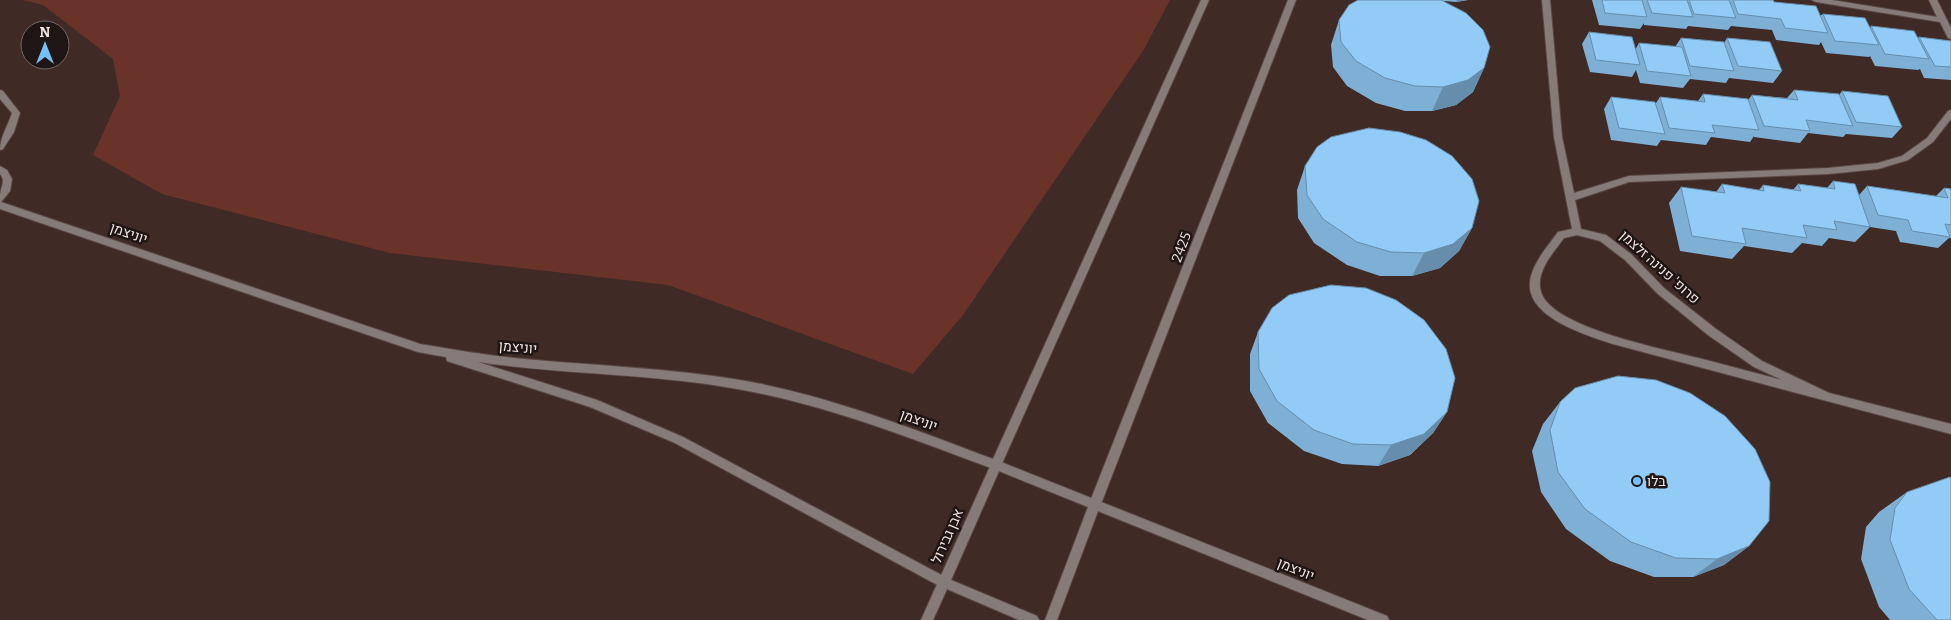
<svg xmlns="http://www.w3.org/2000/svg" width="1951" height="620" viewBox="0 0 1951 620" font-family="Bitter,Heebo,serif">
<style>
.green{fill:#6a332a}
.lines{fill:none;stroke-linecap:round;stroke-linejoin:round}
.minor-casing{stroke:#5b4844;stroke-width:2}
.tertiary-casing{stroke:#5b4844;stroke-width:2}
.minor{fill:#877b79;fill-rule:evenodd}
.tertiary{fill:#877b79;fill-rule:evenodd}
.wall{fill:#7eafd4}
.shaded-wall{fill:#668eac}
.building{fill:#92cbf6;stroke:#668eac}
.poi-dot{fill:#75c0f6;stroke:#1f1514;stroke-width:2}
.labels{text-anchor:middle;stroke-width:5;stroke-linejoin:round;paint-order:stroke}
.street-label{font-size:14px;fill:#f1e3e0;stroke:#1f1514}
.poi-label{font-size:14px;fill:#f1e3e0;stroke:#1f1514;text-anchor:start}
</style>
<rect width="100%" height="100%" fill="#3f2a26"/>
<!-- green -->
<path class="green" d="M 23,0 L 1170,0 L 1143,51 L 963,315 L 913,374 L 668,285 L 390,253 L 162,194 L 93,155 L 120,96 L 113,59 L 43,5 Z"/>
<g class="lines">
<defs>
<path id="minor" d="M 1201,0 L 1209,0 L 1000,468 L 996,470 C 913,439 830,406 743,390 C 655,373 566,375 478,362 L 597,400 L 683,437 L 947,578 L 949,582 L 947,586 L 943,588 L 675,443 L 590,407 L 447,361 L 446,357 L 418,352 L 0,209 C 0,204 0,199 0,195 C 1,186 6,181 0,174 L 0,166 L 7,170 L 12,179 L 10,191 L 1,202 L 420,344 C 455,350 490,356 525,359 C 597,366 669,368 740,380 C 827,395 911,428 993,459 Z
M 1288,0 L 1296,0 L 1101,504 L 1099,508 L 1095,509 L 1091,508 L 1089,504 Z
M 1542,0 L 1550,0 L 1562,137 L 1574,193 L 1629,176 L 1828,168 L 1878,163 L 1902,156 L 1927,138 L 1948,111 L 1951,110 L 1951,119 L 1933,142 L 1908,160 L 1878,169 L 1828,174 L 1629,182 L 1575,200 L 1581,229 L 1606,235 L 1631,254 L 1664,288 L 1716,329 L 1762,361 L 1829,393 L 1951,424 L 1951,434 L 1613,344 C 1586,335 1520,316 1531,276 C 1536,259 1548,246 1558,232 L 1572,229 L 1554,137 ZM 1577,235 L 1600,241 L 1625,260 L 1658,294 L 1708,335 L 1754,367 L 1782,380 C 1755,373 1729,366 1702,359 C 1668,350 1551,328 1541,292 C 1535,272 1553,253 1564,238 Z
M 1812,0 L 1832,0 L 1937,17 L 1929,0 L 1937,0 L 1951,28 L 1951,39 L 1948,38 L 1940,22 L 1816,2 Z
M 0,90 L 3,91 L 20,113 L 14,132 L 3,149 L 0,150 C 0,137 8,126 12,113 L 0,99 Z"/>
<path id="tertiary" d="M 996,460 L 1387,616 L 1389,620 L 1368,620 L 1098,511 L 1057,620 L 1045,620 L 1088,507 L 999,471 L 951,580 L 1037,616 L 1039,620 L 1019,620 L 947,589 L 933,620 L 921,620 L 992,462 Z"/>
</defs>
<!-- minor casing -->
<use href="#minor" class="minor-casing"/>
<!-- tertiary casing -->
<use href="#tertiary" class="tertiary-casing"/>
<!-- minor -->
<use href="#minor" class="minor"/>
<!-- tertiary -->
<use href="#tertiary" class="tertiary"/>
</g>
<!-- wall -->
<path class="wall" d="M 1358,0 L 1468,0 L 1456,2 L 1444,1 L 1484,68 L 1473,92 L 1456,105 L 1432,111 L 1405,111 L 1376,103 L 1347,86 L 1333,67 L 1331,45 L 1339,20 Z
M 1592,0 L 1773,0 L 1774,2 L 1820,16 L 1823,14 L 1870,28 L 1871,26 L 1918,38 L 1919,37 L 1951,41 L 1951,80 L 1924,78 L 1920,69 L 1918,70 L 1875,66 L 1870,56 L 1869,57 L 1826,53 L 1821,42 L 1819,45 L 1776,40 L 1772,30 L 1731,26 L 1728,30 L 1688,26 L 1686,29 L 1644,25 L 1644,23 L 1640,29 L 1599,25 Z
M 1589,32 L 1635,50 L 1639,43 L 1675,47 L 1681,38 L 1724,43 L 1727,38 L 1782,71 L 1773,83 L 1729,78 L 1726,83 L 1690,79 L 1683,88 L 1640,83 L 1636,70 L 1632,77 L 1590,72 L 1582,44 Z
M 1794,90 L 1839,95 L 1842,91 L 1902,127 L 1892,138 L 1846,134 L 1843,137 L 1808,133 L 1800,143 L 1754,137 L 1754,136 L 1750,142 L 1711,137 L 1706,145 L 1661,140 L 1657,146 L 1611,140 L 1604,109 L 1611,97 L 1656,103 L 1660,97 L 1698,101 L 1703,94 L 1748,100 L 1752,95 L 1787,98 Z
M 1305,166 L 1472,228 L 1459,251 L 1440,268 L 1412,276 L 1380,276 L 1347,265 L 1314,243 L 1298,218 L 1297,190 Z
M 1833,181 L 1859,195 L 1867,186 L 1936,196 L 1944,188 L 1951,189 L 1951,238 L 1949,238 L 1938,248 L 1900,242 L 1896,231 L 1870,227 L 1855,242 L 1829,238 L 1822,246 L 1802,243 L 1792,253 L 1744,246 L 1732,259 L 1680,251 L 1669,203 L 1681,187 L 1716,192 L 1722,184 L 1759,190 L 1763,185 L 1793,190 L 1798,184 L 1827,188 Z
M 1258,332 L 1447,412 L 1433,433 L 1410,455 L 1378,466 L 1342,464 L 1304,451 L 1268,423 L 1250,391 L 1250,354 Z
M 1560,402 L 1749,546 L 1724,565 L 1693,577 L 1654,577 L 1610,561 L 1566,529 L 1541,492 L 1532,451 L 1543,424 Z
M 1907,492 L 1951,620 L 1890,620 L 1879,607 L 1861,559 L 1866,527 L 1879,512 Z"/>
<!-- shaded-wall -->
<path class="shaded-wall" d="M 1457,0 L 1468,0 L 1456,2 Z
M 1484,68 L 1473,92 L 1456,105 L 1432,111 L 1443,87 Z
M 1472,228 L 1459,251 L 1440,268 L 1412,276 L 1424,253 Z
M 1447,412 L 1433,433 L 1410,455 L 1378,466 L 1391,445 Z
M 1749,546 L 1724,565 L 1693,577 L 1717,559 Z"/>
<!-- building -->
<path class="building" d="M 1358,0 L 1441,0 L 1466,13 L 1483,30 L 1490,47 L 1484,68 L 1468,80 L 1443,87 L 1415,86 L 1385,78 L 1356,61 L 1341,42 L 1339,20 L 1349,5 Z
M 1602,0 L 1642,0 L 1647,17 L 1605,13 Z
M 1647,0 L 1687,0 L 1693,17 L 1652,13 Z
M 1689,0 L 1729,0 L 1736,18 L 1694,14 Z
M 1733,0 L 1773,0 L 1774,2 L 1816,6 L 1828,33 L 1785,28 L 1781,19 L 1738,14 Z
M 1823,14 L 1865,18 L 1879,45 L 1835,41 Z
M 1871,26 L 1914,31 L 1929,59 L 1885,54 Z
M 1589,32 L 1632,37 L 1640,65 L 1596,60 Z
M 1919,37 L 1951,41 L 1951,67 L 1935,66 Z
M 1681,38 L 1724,42 L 1734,71 L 1690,66 Z
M 1727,38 L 1770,42 L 1782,71 L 1738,66 Z
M 1639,43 L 1682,47 L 1691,76 L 1647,71 Z
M 1794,90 L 1839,94 L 1853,126 L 1806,120 L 1810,131 L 1764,126 L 1752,95 L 1798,100 Z
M 1842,91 L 1888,96 L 1902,127 L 1856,122 Z
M 1703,94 L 1748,99 L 1759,130 L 1712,125 L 1715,133 L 1669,128 L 1660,97 L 1705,102 Z
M 1611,97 L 1655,102 L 1665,134 L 1619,128 Z
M 1369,128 L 1400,132 L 1426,140 L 1452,156 L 1472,179 L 1479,201 L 1472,228 L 1453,244 L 1424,253 L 1391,252 L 1357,242 L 1323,219 L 1307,195 L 1305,166 L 1317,147 L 1331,137 Z
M 1833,181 L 1855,184 L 1870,227 L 1834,221 L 1837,230 L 1803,225 L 1807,238 L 1742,228 L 1746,244 L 1692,236 L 1681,187 L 1725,193 L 1722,184 L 1764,191 L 1763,185 L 1801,191 L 1798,184 L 1835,189 Z
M 1867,186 L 1948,198 L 1944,188 L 1951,189 L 1951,225 L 1945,224 L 1950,237 L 1912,231 L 1908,220 L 1878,215 Z
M 1331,285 L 1366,288 L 1396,300 L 1424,320 L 1446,349 L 1455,378 L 1447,412 L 1424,434 L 1391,445 L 1353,444 L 1314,430 L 1277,401 L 1259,369 L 1258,332 L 1272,308 L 1289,295 Z
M 1618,376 L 1656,380 L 1690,393 L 1725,416 L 1755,449 L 1770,482 L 1769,521 L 1749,546 L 1717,559 L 1676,558 L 1631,542 L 1585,509 L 1558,472 L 1550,430 L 1560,402 L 1575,388 Z
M 1950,477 L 1951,478 L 1951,620 L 1937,620 L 1909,589 L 1890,540 L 1895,508 L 1907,492 Z"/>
<!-- markers -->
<circle class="poi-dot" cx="1637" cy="481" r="5"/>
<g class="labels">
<!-- street labels -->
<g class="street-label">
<text transform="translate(129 233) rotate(19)" y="5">יוניצמן</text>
<text transform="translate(1181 247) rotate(-69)" y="5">2425</text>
<text transform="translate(1660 267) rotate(42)" y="5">פרופ' פנינה זלצמן</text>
<text transform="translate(518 347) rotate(5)" y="5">יוניצמן</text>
<text transform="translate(919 420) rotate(20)" y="5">יוניצמן</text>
<text transform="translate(947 536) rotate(-66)" y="5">אבן גבירול</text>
<text transform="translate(1296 569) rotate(22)" y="5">יוניצמן</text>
</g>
<!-- poi labels -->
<g class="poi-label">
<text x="1647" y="486">בלו</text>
</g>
</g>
<!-- north arrow -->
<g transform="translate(45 45)"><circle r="24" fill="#1f1514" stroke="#736766"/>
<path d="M0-4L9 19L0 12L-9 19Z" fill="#75c0f6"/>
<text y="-8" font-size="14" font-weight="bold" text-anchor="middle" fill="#f1e3e0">N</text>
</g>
</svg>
